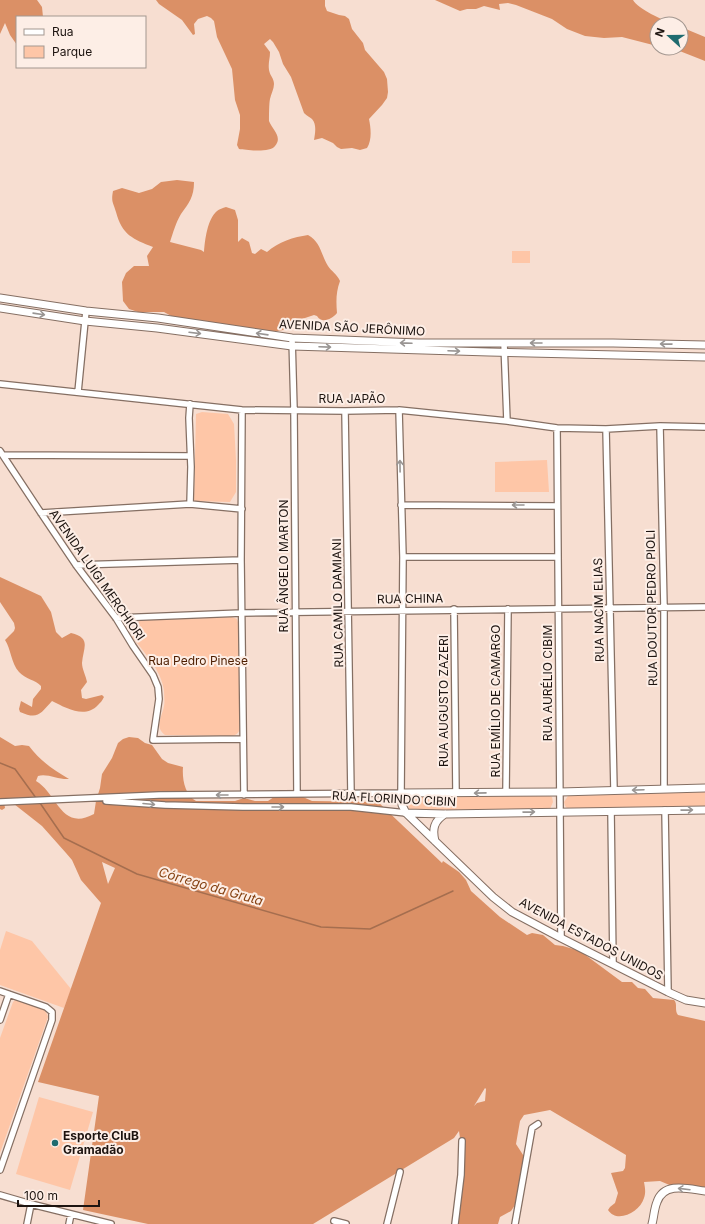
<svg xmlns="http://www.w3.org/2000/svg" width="705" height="1224" viewBox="0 0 705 1224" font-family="Inter,sans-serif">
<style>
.green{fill:#fec6a7}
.forest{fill:#db9066;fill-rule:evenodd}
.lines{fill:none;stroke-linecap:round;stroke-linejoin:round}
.stream{stroke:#a56e4f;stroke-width:1.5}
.minor-casing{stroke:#856f63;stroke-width:8}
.tertiary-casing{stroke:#856f63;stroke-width:9}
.minor{stroke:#fff;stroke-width:5.5}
.tertiary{stroke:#fff;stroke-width:7}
.oneway{stroke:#999593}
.poi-dot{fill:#1f6b6f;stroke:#fdeee6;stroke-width:1.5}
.labels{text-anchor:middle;stroke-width:4;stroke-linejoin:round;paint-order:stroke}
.street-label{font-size:12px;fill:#1d1410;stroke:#fdeee6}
.park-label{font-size:12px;fill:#4d1e00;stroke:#fdeee6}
.poi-label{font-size:12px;font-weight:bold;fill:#1d1410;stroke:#fdeee6;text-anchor:start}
.water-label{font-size:13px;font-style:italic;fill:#864213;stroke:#fdeee6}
</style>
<rect width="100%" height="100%" fill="#f7ded1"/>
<!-- green -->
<path class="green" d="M 512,251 L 530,251 L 530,263 L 512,263 Z
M 202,412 L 228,414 L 234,424 L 236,460 L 236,492 L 230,502 L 194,501 L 196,414 Z
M 547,460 L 549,492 L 495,492 L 495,462 Z
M 232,617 L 237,619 L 239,626 L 240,729 C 238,734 235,736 229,736 L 165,735 C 154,727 162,717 164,706 C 165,702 164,696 164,691 C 162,671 144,652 132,637 L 134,626 L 142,619 Z
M 705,792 L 705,808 L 569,810 L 565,806 L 564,802 L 568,796 Z
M 548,795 L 552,797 L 553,802 L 550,809 L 414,812 L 409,809 L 408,804 L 411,797 Z
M 6,931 L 32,941 L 71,989 L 64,1008 L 0,985 L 0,950 Z
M 15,1000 L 18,1000 C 28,1003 46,1005 48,1017 L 0,1153 L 0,1038 L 13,1002 Z
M 39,1097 L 93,1112 L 70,1190 L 16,1174 Z"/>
<!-- forest -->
<path class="forest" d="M 0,0 L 37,0 L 42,7 L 43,17 L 17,17 L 17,45 L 10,35 L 5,23 L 0,34 Z
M 156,0 L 325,0 L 325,6 L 327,11 L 339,15 L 345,16 L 349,19 L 352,29 L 363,43 L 365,50 L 384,72 L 387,79 L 388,92 L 387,98 L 382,105 L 369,119 C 371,129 372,140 367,148 L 360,150 L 352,148 L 341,149 L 337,147 L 333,143 L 322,138 L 314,140 C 315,133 317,125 312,119 C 310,117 307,116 304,113 L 291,77 L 283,64 L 279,52 L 273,42 L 270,39 L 264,44 L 270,52 C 270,59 268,63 269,70 C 270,76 274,78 274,84 C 274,89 271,94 270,99 C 269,103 269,117 269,121 C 272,129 283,137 275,146 C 270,153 247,150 239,149 L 237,145 L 240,129 L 240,115 L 235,100 L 232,69 L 217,37 L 214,21 L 211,18 L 207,16 L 198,19 L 194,24 L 195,34 L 193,35 L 182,20 L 159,4 Z
M 435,0 L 633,0 C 638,9 663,20 673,24 L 657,24 L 657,46 L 622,37 L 604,38 L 585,36 L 567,29 L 552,19 L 516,5 L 508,3 L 499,4 L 500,10 L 484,6 L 476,9 L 467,9 L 460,11 Z
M 681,27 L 705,37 L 705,61 L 672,48 L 681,48 Z
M 177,180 L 194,182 C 194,197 189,203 181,214 C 176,222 173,233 170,242 L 201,250 L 204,252 C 205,240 207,220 217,211 C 219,209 223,208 226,207 L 235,210 L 238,220 L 238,242 L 242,238 L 249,242 L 252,253 L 255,254 L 261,249 L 267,252 C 278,242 294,237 308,235 C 321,242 321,255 328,266 C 331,271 337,274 340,281 C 336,292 336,301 337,313 C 332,319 322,324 317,316 L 314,315 L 302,319 L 283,330 L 267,333 L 173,317 L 164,312 L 138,312 L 129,309 L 123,301 L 122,282 L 126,273 L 134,266 L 149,266 L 147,256 L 153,247 C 133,239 122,235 116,212 C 113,202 111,202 113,191 L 122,188 L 139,193 L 152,189 L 161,182 Z
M 0,577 L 41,596 L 51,612 L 56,632 L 62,638 L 71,633 C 92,638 83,648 82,663 C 82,669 86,676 87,682 L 81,690 L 82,698 L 86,699 L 102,695 L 104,697 C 102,701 101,702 98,705 C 85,719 66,708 52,701 C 40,714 38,720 20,712 L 19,709 L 21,701 L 32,707 L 33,699 L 41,689 L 41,686 C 36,680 25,679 19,672 C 11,663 11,649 5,640 L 14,631 L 15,628 L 14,623 L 0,602 Z
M 0,737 L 15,746 L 22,745 L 29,746 C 40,761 54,770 69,779 C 59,780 47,773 38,776 L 36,781 C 57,793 61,832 94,814 L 96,801 L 100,788 L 102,774 L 112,758 L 118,743 L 123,739 L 129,737 L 138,738 L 145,743 L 152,745 L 162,759 L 168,763 L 183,767 C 182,779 185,795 196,801 L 235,801 L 244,798 L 255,801 L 268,801 L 274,797 L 291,796 L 303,797 L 312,801 L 378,802 L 442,863 L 443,861 L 459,872 L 466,880 L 471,891 L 500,917 L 527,935 L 532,933 L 543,935 L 555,945 L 563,946 L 580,951 L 622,982 L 632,982 L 638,988 L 645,989 L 653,998 L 674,1000 C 678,1004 674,1010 678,1015 L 705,1021 L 705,1189 L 679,1189 L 660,1181 L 644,1182 C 645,1188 646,1192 644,1198 C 640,1212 617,1224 608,1210 L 610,1207 L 615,1203 L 618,1193 L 611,1173 L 623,1171 L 625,1168 L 626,1155 L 550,1110 L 524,1115 L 520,1121 L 516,1144 L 525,1158 L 519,1199 L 511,1211 L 500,1217 L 498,1224 L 458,1224 L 461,1145 L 459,1131 L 454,1138 L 313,1224 L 148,1224 L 83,1210 L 99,1096 L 38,1082 L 101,903 L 81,880 L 72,860 L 66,853 L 42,826 L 14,804 L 4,802 L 5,808 L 2,810 L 0,809 ZM 102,862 L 115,868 L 108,884 ZM 485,1088 L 486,1089 L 485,1101 L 477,1103 L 474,1106 Z"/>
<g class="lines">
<!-- stream -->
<path class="stream" d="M 0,763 L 15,769 L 36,798
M 40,803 L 64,838 L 137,874 L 321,927 L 370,929 L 453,891"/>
<defs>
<path id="minor" d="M 292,338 L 294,410 L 297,794
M 504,343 L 507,421
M 0,384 L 242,410 L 345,411 L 399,410 L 507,421 L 557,428 L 606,429 L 660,426 L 705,427
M 78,392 L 86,311
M 242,410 L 241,560 L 244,795
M 345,411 L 351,794
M 660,426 L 664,607 L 664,789
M 557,428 L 561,938
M 606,429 L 614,790
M 0,451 L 41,513 L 76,565 L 116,618 L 133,646 L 153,675 L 158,687 L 159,699 L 153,740 L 243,739
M 3,455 L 190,456
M 190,504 L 191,467 L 189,418 L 190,404
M 401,505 L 557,506
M 41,513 L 190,504 L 242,509
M 403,557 L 558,557
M 76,565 L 241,560
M 454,609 L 456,793
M 116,618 L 242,613 L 705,607
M 506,792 L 508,609
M 106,801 L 165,805 L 243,807 L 351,807 L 406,813
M 0,802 L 159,795 L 401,793 L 403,557 L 399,410
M 665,810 L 668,992
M 611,811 L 613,964
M 0,991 L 46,1007 L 52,1012 L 52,1020 L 0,1170
M 0,1020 L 9,994
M 0,1195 L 31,1204 L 111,1224
M 334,1221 L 346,1224
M 27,1224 L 31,1204
M 69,1224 L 71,1214
M 387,1224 L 400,1172
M 455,1224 L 461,1175 L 462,1141
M 515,1224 L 532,1128 L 538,1124"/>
<path id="tertiary" d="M 0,298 L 86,311 L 158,318 L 292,338 L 418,343 L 613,343 L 705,345
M 0,308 L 85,321 L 157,328 L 292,346 L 489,352 L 705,357
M 705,788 L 560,792 L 401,793 L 402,805 L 406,813 L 493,897 L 512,912 L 561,938 L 668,992 L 686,1000 L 705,1003
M 406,813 L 445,814 L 705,810
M 435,841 C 432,829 434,821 445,814
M 652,1224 C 654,1217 654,1209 657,1202 C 664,1181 689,1189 705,1191"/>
</defs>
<!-- minor casing -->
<use href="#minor" class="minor-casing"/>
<!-- tertiary casing -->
<use href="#tertiary" class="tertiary-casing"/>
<!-- minor -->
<use href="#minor" class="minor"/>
<!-- tertiary -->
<use href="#tertiary" class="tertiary"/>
</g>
<!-- one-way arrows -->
<defs><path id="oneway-shaft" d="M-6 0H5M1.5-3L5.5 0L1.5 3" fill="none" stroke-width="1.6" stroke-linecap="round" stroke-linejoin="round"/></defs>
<g class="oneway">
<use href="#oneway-shaft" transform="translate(39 314) rotate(8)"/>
<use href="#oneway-shaft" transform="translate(195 333) rotate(7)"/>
<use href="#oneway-shaft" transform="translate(262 334) rotate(-172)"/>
<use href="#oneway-shaft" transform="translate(406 343) rotate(-178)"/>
<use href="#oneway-shaft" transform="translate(536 343) rotate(180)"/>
<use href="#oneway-shaft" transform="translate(666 344) rotate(-179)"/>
<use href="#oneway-shaft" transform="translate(325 347) rotate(2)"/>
<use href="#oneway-shaft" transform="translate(454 351) rotate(2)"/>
<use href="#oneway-shaft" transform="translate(400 466) rotate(-91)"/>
<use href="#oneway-shaft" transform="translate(518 505) rotate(-180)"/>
<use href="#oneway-shaft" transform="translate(638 790) rotate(178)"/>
<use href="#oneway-shaft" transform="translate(480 793) rotate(179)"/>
<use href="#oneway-shaft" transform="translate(222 795) rotate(180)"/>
<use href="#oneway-shaft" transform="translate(149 804) rotate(5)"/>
<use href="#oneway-shaft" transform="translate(278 807)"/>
<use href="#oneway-shaft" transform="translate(687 810) rotate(-1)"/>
<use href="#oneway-shaft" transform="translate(529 812) rotate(-1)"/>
<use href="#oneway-shaft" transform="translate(684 1189) rotate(-173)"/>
</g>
<!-- markers -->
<circle class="poi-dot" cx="55" cy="1143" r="4"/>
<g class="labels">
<!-- street labels -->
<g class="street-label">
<text transform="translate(352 328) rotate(3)" y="4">AVENIDA SÃO JERÔNIMO</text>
<text x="352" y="403">RUA JAPÃO</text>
<text transform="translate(284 566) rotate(-90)" y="4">RUA ÂNGELO MARTON</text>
<text transform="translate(97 575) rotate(55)" y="4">AVENIDA LUIGI MERCHIORI</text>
<text transform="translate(410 599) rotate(-1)" y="4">RUA CHINA</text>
<text transform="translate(338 603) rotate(-91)" y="4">RUA CAMILO DAMIANI</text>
<text transform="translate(652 608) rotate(-91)" y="4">RUA DOUTOR PEDRO PIOLI</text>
<text transform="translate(599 610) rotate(-91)" y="4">RUA NACIM ELIAS</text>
<text transform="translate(548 683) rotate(-90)" y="4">RUA AURÉLIO CIBIM</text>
<text transform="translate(444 701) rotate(-90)" y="4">RUA AUGUSTO ZAZERI</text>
<text transform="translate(496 701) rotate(-90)" y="4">RUA EMÍLIO DE CAMARGO</text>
<text transform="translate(394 799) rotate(3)" y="4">RUA FLORINDO CIBIN</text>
<text transform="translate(591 939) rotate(28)" y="4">AVENIDA ESTADOS UNIDOS</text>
</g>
<!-- park labels -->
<g class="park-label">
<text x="198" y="665">Rua Pedro Pinese</text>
</g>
<!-- poi labels -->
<g class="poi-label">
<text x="63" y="1140">Esporte CluB<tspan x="63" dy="14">Gramadão</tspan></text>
</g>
<!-- water labels -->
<g class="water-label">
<text transform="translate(211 886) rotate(16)" y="5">Córrego da Gruta</text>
</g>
</g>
<!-- legend -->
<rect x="16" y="16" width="130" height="52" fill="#fdeee6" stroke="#a39790"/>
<rect x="24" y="29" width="20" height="6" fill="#ffffff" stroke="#a39790"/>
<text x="52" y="36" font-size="12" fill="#1d1410">Rua</text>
<rect x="24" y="46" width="20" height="12" fill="#fec6a7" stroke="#a39790"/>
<text x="52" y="56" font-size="12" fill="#1d1410">Parque</text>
<!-- north arrow -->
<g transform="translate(669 36) rotate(291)"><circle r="19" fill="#fdeee6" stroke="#a39790"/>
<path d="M0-3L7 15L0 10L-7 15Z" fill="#1f6b6f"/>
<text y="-6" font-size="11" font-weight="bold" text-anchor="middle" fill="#1d1410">N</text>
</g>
<!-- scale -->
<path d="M18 1200v6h81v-6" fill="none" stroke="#1d1410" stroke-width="2"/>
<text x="24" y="1200" font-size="12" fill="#1d1410" stroke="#fdeee6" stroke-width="3" paint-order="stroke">100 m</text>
</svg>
